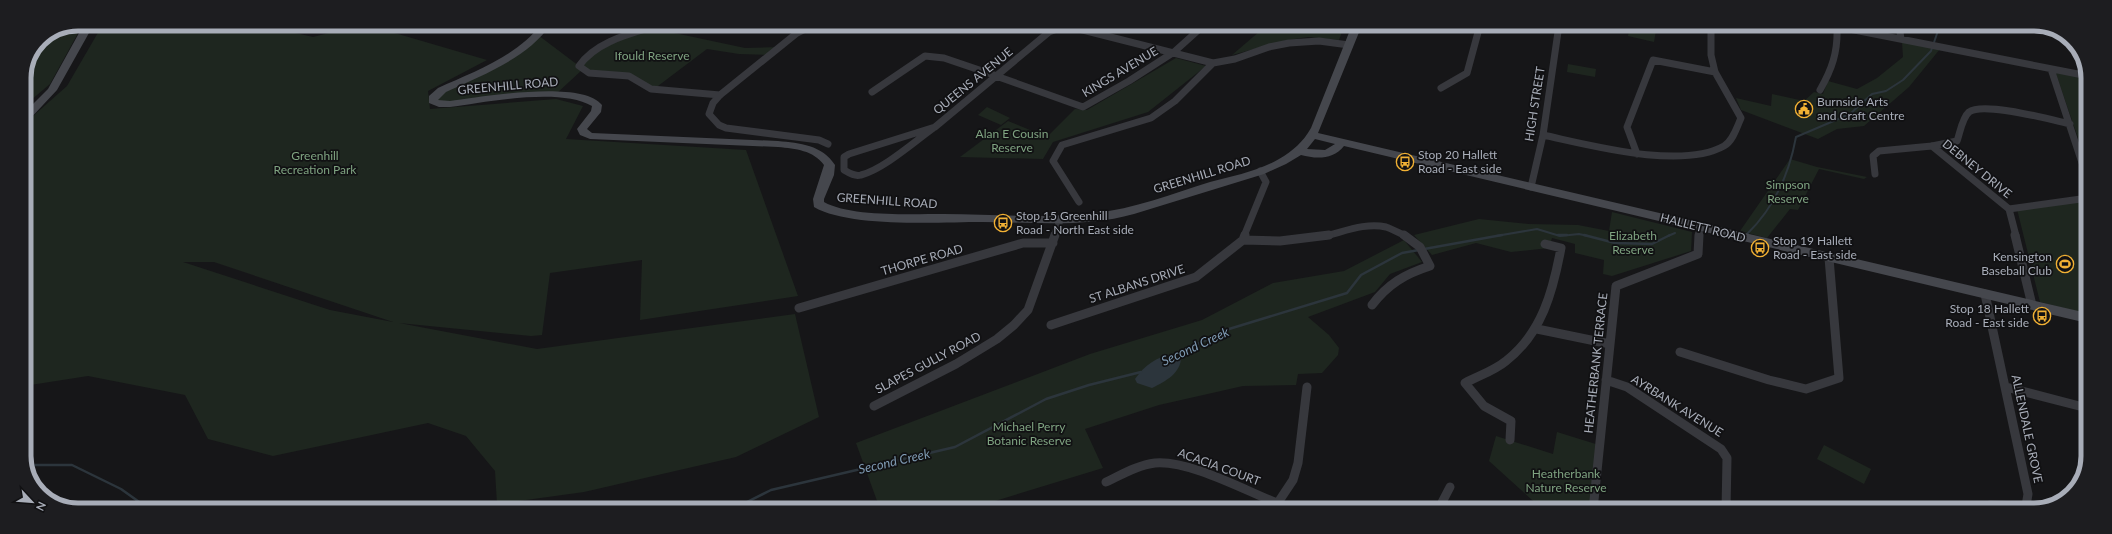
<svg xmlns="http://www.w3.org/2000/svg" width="2112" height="534" viewBox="0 0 2112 534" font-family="Lato,sans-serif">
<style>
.green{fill:#1e261f;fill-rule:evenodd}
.water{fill:#2c353c}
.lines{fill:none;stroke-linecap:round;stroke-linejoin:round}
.stream-far1{stroke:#2c353c;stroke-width:2}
.stream{stroke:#2c353c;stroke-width:2.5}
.minor-far1{stroke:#37383d;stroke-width:7}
.minor{stroke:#37383d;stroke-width:9}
.secondary{fill:#45474d;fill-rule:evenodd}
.labels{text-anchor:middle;stroke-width:3.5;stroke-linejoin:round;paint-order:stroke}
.park-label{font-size:12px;fill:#7fa381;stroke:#111113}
.street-label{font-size:12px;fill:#a8adb8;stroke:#111113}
.poi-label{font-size:12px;fill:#a8adb8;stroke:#111113;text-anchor:start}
.water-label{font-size:13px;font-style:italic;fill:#7f9bb3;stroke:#111113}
.rim{fill:none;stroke:#a8adb8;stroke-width:5}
</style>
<rect width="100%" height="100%" fill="#161618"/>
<!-- green -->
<path class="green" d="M 78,24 L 83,24 L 50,84 L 24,106 L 24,78 L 40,40 Z
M 103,24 L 257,24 L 313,37 L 364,24 L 487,60 L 428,91 L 430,109 L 556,99 L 583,106 L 566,139 L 746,150 L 798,296 L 640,320 L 642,260 L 550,273 L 542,335 L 531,336 L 399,323 L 537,349 L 795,314 L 819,417 L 736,457 L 584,492 L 497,504 L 495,471 L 466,436 L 428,423 L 273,456 L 208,439 L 185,395 L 88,376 L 24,386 L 24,124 L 67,86 ZM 183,262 L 214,262 L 393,322 L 330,310 Z
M 1267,25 L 1323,25 L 1343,29 L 1339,40 L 1308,37 L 1288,40 L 1232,55 Z
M 1630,25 L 1657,25 L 1654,42 L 1628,36 Z
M 651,28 L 745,48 L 780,47 L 770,55 L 739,54 L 707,49 L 654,89 L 629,76 L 582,70 L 556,94 L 439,104 L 434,96 L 490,66 L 538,35 L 579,66 L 598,49 Z
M 1902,42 L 1940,49 L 1909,87 L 1864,126 L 1837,129 L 1818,139 L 1741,110 L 1736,98 L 1771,106 L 1772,94 L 1804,101 L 1814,92 L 1823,94 L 1828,81 L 1857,89 L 1877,78 L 1903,57 Z
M 1176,58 L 1206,66 L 1148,112 L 1053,142 L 1043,159 L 960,157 L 1008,121 L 1047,137 L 1075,109 L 1087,110 Z
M 1568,64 L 1596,69 L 1595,77 L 1567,72 Z
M 2055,71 L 2088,77 L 2088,167 Z
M 987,107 L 1010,118 L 1001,125 L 978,115 Z
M 1790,159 L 1817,167 L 1867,177 L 1864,179 L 1819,169 L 1798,210 L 1790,209 L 1767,238 L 1740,231 Z
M 2088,201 L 2087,314 L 2040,302 L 2017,209 Z
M 1612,212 L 1692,232 L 1691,251 L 1612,276 L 1603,274 L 1604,260 L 1575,253 L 1575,244 L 1552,238 L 1549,248 L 1511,252 L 1476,243 L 1432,255 L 1414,235 L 1479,219 L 1529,224 L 1578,225 L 1609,231 Z
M 1404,240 L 1422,262 L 1390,274 L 1375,292 L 1308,317 L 1329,335 L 1339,348 L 1338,355 L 1322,373 L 1298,374 L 1296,385 L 1243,386 L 1159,405 L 1085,429 L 1103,468 L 969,509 L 880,509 L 856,443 L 1090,354 L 1202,320 L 1273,283 L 1344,271 Z
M 1557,432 L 1599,445 L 1593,510 L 1543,510 L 1489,461 L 1496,436 L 1553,454 Z
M 1824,445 L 1871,469 L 1864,484 L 1817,459 Z"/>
<!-- water -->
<path class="water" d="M 1173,354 L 1181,357 C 1181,373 1166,381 1152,388 L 1137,383 L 1135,379 C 1145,365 1156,357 1173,354 Z"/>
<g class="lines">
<!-- stream-far1 -->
<path class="stream-far1" d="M 1747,234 C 1775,207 1789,175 1796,137 L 1850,114 L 1872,94 L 1886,91 L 1903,80 L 1931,51 L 1940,25
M 1496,236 L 1537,229 L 1560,236 L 1579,234 L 1588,236
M 1668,236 L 1675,233"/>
<!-- stream -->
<path class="stream" d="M 1558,235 L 1567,235
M 1584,235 L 1615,243 L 1652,244 L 1670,235
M 1172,356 L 1229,329 L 1347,293 L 1361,275 L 1402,253 L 1502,235
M 25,465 L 72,465 L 121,489 L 149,509
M 715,509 L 739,506 L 771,490 L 955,447 L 1046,399 L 1089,385 L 1141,372"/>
<!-- minor-far1 -->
<path class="minor-far1" d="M 662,24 C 634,33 597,40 579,66 L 589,73 L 629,76 L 651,89 L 720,95
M 815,24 L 797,33 L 720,95 L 713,103 L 709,114 L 719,125 L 726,128 L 819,140 L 828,144
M 1063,25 L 1213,63
M 1829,25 L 2088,76
M 1899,25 L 1901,39
M 918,29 L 924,24
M 2051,69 L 2088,181
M 996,76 L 1083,107 L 1129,81 L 1174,52 L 1204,25
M 1441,88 L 1467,73 L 1480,25
M 1820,90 C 1832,69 1838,52 1837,27
M 872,92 L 925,56 L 944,58 L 997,76
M 935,127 C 915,141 884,169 861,175 C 855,177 849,173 844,170 L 844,157 L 849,154 Z
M 935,127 L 1049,32 L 1068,25
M 1543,135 C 1590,145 1681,170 1724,146 C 1733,141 1737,127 1741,118 L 1715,72 L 1711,55 L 1711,25
M 1932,146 L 2009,209
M 1637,154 L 1627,127 L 1653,60 L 1715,72
M 1875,174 L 1873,156 L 1879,151 L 1932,146 L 1957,141 C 1960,133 1962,118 1969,112 C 1983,101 2052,120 2070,124
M 1531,187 L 1543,135 L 1559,25
M 1079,202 L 1053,161 L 1062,145 L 1151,118 L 1175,101 L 1213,63 L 1235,59 L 1269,47 L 1289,43 L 1319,41 L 1349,45
M 1054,236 L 1061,218
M 1244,236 L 1266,182 L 1260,171
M 1325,236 C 1343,232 1366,222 1386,227 C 1392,229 1399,233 1406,236
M 1699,236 L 1699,227
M 2016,236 L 2009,209 L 2088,198"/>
<!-- minor -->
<path class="minor" d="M 1245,235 L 1243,240 L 1280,241 L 1329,235
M 2015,235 L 2032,305
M 1372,305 C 1388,284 1405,274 1430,266 L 1420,247 L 1404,235
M 799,308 L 1023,243 L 1053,243
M 1051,325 L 1196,277 L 1243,240
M 1537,329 L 1610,344
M 1680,352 L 1769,380 L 1806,389 L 1839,378 L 1829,258
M 1606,380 L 1627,387 L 1721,449 L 1727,458 L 1726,510
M 2006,387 L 2087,408
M 874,406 L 956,364 L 997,339 L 1014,325 L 1028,310 L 1055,235
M 1510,440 L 1511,421 L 1484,406 L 1465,383 C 1478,376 1494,371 1506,361 C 1542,333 1553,291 1561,248 L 1545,244
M 1106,482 C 1121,475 1138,465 1155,463 C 1189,460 1244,490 1277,503
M 2026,506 L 2036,509
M 1273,510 L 1293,480 L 1298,463 L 1307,387
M 1438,510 L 1450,487
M 1593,510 L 1616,286 L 1698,254 L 1699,235
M 1962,510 L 1991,505 L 2026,506 L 2028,494 L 1985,294"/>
<!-- secondary -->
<path class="secondary" d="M 84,24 L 94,24 L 57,90 L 28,121 L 24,122 L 24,113 L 48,89 Z
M 276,24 L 313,27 L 350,24 C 338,35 287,35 276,24 Z
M 541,24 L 551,24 C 527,59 482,75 446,92 L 438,100 L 450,101 C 480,97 582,79 602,105 L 601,112 L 587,129 L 592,133 L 778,141 C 800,143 822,145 835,165 L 834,175 L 824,199 L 824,202 C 850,217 912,214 943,214 C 993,214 1044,219 1094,213 C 1134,209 1172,194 1210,182 C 1233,176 1258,171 1279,159 C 1293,151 1303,142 1311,128 L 1352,25 L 1362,25 L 1318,133 L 2087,313 L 2087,323 L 1344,146 C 1333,160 1316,159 1301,155 L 1286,164 L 1264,174 L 1134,214 C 1084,228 1033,222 982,222 C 939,222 850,228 814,207 L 813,199 L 824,165 C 813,150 796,149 778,147 L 590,139 L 580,135 L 577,129 L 591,111 L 592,106 C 560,87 487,102 450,107 L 439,107 L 429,103 L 429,96 L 438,88 C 473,72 518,56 541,24 ZM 1315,139 L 1335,144 L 1325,150 L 1307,149 Z"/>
</g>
<!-- icons -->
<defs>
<symbol id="civic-ring" viewBox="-11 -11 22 22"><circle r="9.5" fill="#111113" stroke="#f2b134" stroke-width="1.5"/><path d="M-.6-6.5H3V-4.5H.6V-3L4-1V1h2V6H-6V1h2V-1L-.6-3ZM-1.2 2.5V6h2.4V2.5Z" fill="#f2b134"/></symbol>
<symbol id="bus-ring" viewBox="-11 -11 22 22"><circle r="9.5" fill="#111113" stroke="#f2b134" stroke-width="1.5"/><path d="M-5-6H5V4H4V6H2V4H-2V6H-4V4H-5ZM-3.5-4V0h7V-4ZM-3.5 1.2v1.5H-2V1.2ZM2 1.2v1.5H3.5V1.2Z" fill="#f2b134"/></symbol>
<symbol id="stadium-ring" viewBox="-11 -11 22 22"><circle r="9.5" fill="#111113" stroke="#f2b134" stroke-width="1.5"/><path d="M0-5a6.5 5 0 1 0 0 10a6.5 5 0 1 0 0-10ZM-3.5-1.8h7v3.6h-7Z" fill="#f2b134"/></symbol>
</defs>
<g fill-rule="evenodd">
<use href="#civic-ring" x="1794" y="99" width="20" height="20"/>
<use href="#bus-ring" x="1395" y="152" width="20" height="20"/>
<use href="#bus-ring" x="993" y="213" width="20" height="20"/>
<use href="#bus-ring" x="1750" y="238" width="20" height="20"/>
<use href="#stadium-ring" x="2055" y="254" width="20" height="20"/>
<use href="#bus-ring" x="2032" y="306" width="20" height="20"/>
</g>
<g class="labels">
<!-- park labels -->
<g class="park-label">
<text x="652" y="60">Ifould Reserve</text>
<text x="1012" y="138">Alan E Cousin<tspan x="1012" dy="14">Reserve</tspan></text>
<text x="315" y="160">Greenhill<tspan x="315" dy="14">Recreation Park</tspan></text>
<text x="1788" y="189">Simpson<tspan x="1788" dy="14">Reserve</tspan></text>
<text x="1633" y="240">Elizabeth<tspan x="1633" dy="14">Reserve</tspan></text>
<text x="1029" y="431">Michael Perry<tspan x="1029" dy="14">Botanic Reserve</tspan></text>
<text x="1566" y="478">Heatherbank<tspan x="1566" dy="14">Nature Reserve</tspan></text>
</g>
<!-- street labels -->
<g class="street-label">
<text transform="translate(1120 72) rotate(-31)" y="4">KINGS AVENUE</text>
<text transform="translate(973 81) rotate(-39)" y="4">QUEENS AVENUE</text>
<text transform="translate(508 86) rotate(-5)" y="4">GREENHILL ROAD</text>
<text transform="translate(1535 104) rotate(-81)" y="4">HIGH STREET</text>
<text transform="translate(1977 169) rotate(39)" y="4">DEBNEY DRIVE</text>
<text transform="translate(1202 175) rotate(-17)" y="4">GREENHILL ROAD</text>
<text transform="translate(887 201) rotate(4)" y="4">GREENHILL ROAD</text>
<text transform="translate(1703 228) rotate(14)" y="4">HALLETT ROAD</text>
<text transform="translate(922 260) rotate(-16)" y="4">THORPE ROAD</text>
<text transform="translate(1137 284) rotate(-18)" y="4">ST ALBANS DRIVE</text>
<text transform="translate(928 363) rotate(-28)" y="4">SLAPES GULLY ROAD</text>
<text transform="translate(1596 363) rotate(-84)" y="4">HEATHERBANK TERRACE</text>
<text transform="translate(1677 406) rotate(32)" y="4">AYRBANK AVENUE</text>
<text transform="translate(2027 429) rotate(78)" y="4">ALLENDALE GROVE</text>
<text transform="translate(1219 467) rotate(20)" y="4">ACACIA COURT</text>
</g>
<!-- poi labels -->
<g class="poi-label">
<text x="1817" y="106">Burnside Arts<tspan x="1817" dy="14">and Craft Centre</tspan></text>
<text x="1418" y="159">Stop 20 Hallett<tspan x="1418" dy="14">Road - East side</tspan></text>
<text x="1016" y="220">Stop 15 Greenhill<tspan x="1016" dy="14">Road - North East side</tspan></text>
<text x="1773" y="245">Stop 19 Hallett<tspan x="1773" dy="14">Road - East side</tspan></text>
<text x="2052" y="261" text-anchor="end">Kensington<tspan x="2052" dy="14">Baseball Club</tspan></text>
<text x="2029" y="313" text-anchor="end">Stop 18 Hallett<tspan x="2029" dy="14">Road - East side</tspan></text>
</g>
<!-- water labels -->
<g class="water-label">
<text transform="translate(1195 346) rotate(-25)" y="5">Second Creek</text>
<text transform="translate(894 461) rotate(-13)" y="5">Second Creek</text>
</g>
</g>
<!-- crop -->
<path d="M0 0H2112V534H0ZM78 31H2034A47 47 0 0 1 2081 78V456A47 47 0 0 1 2034 503H78A47 47 0 0 1 31 456V78A47 47 0 0 1 78 31Z" fill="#1d1d20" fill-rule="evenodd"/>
<path class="rim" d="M78 31H2034A47 47 0 0 1 2081 78V456A47 47 0 0 1 2034 503H78A47 47 0 0 1 31 456V78A47 47 0 0 1 78 31Z"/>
<!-- north arrow -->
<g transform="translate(32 502) rotate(116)" stroke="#111113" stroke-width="3" paint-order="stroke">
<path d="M0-3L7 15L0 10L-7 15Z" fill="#a8adb8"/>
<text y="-6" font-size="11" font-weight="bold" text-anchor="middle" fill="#a8adb8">N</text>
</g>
</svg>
